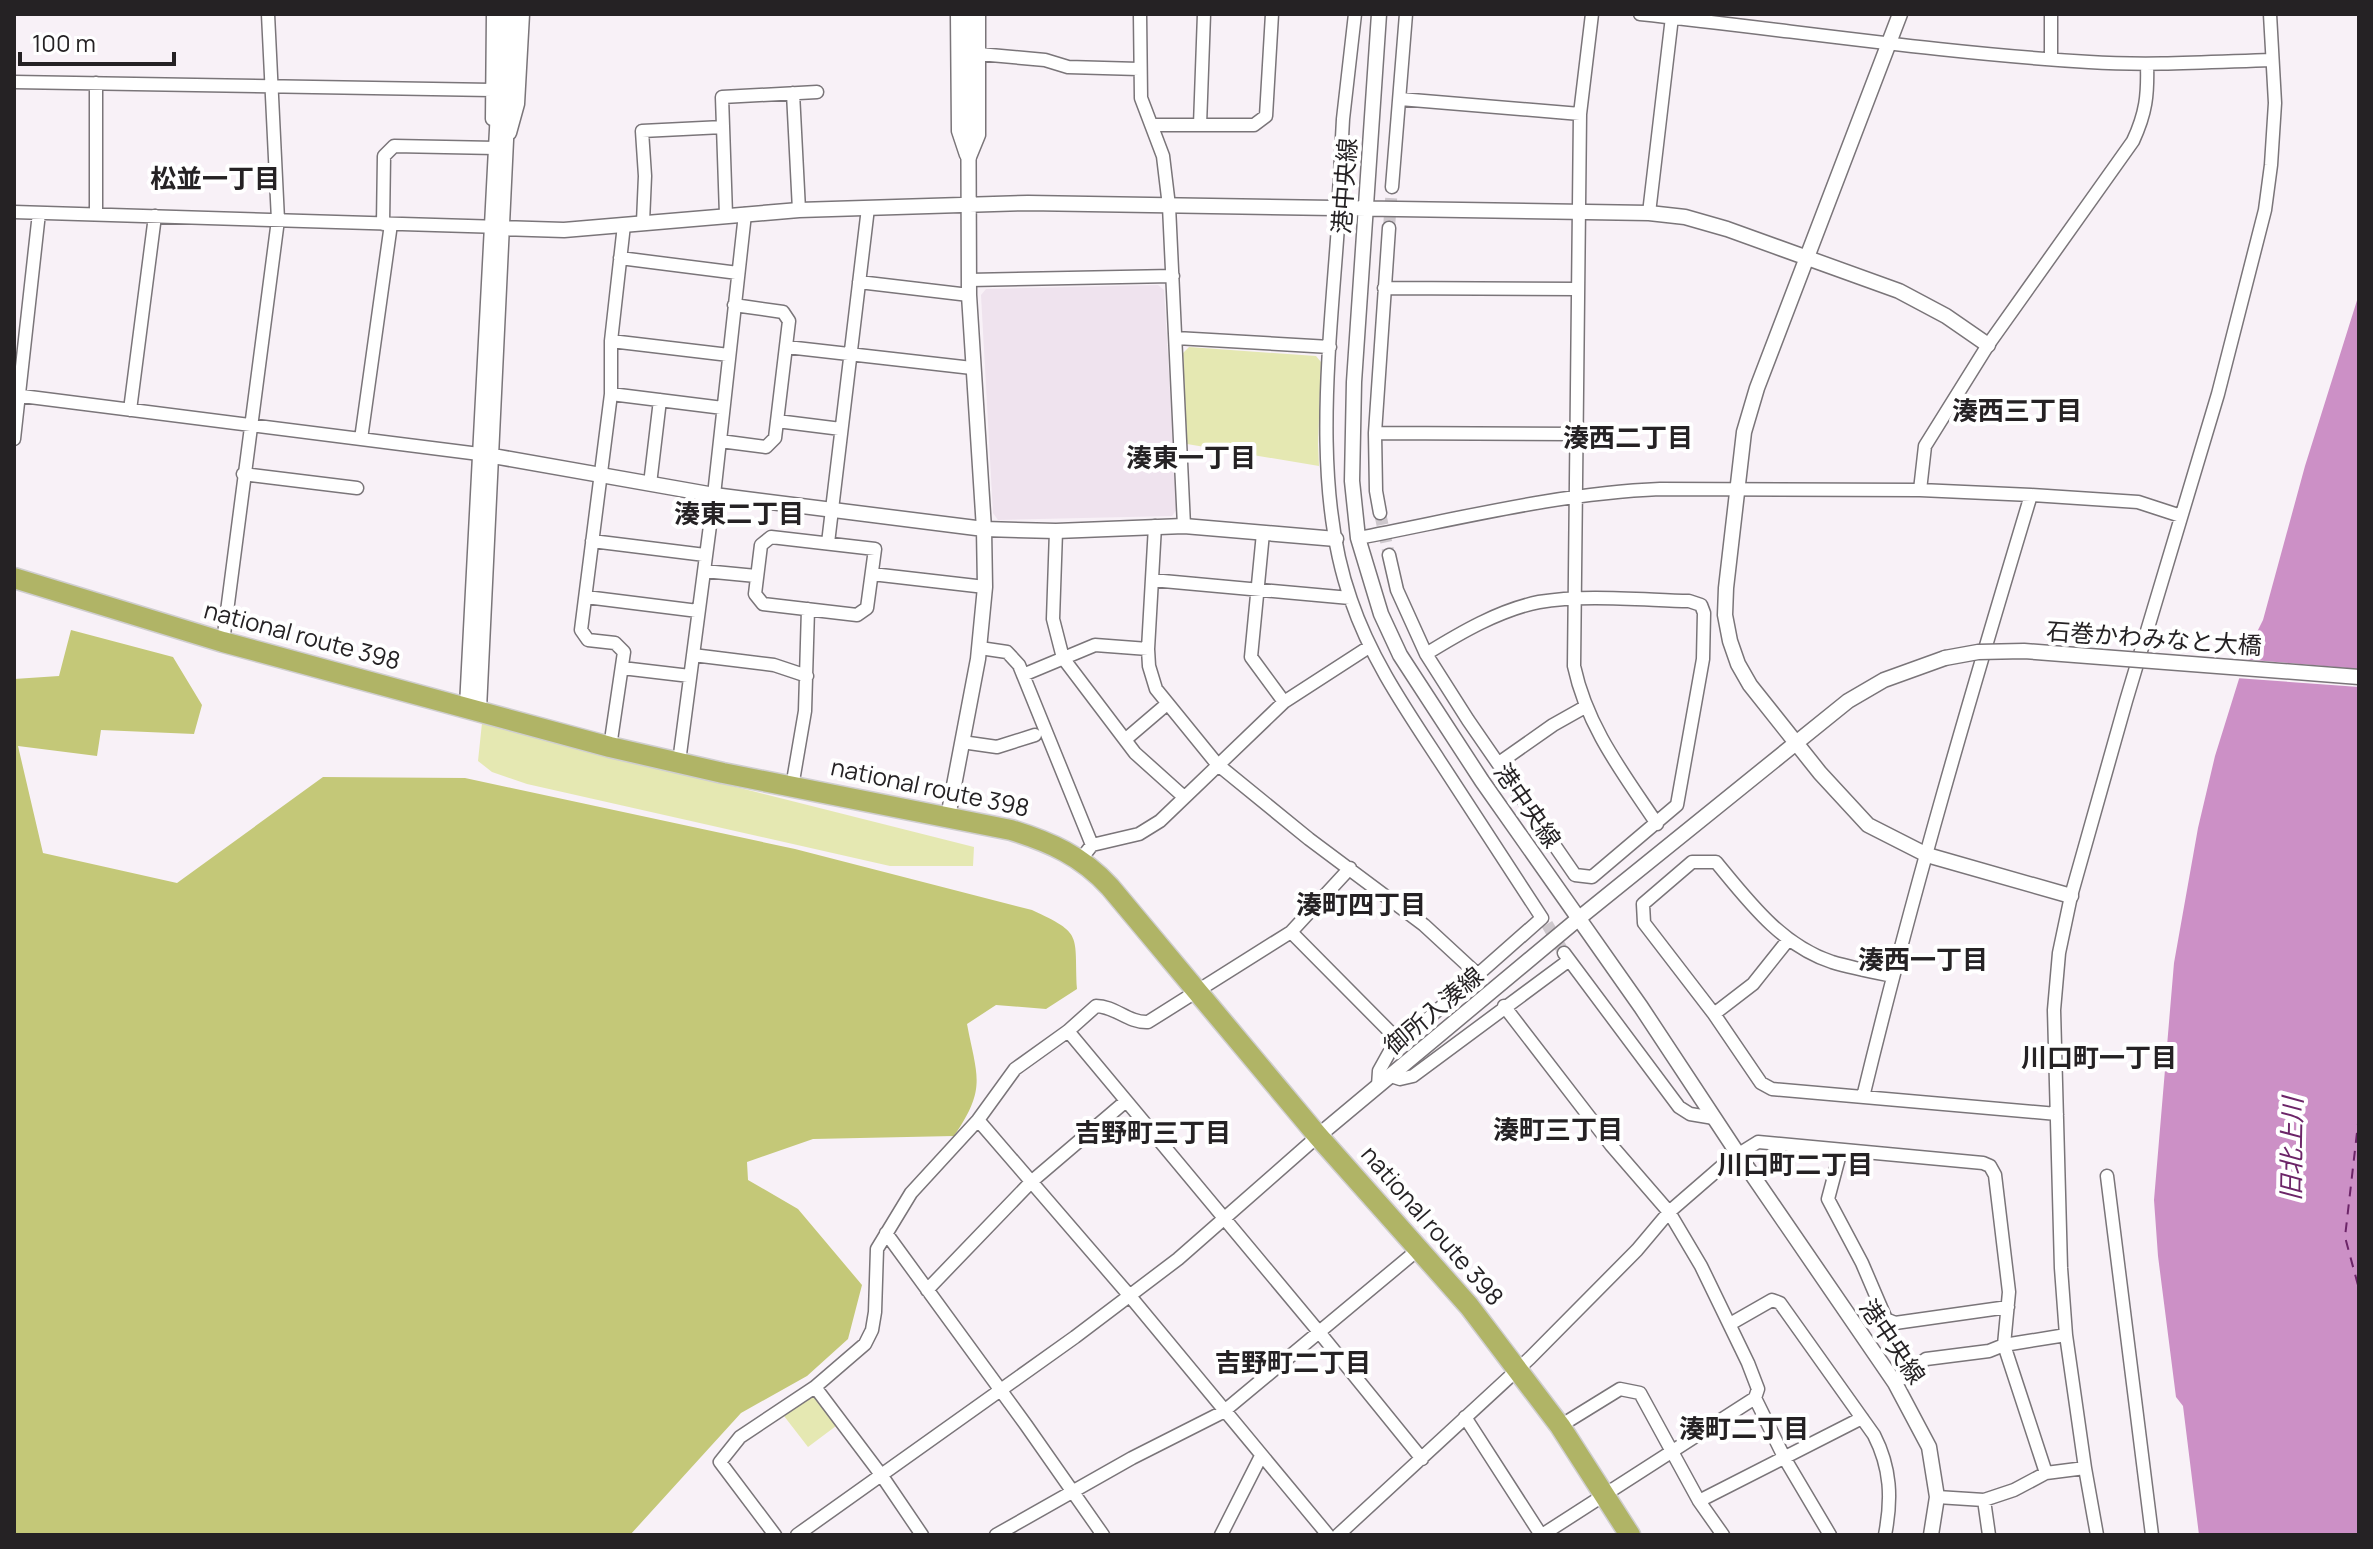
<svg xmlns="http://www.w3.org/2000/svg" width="2373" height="1549" viewBox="0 0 2373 1549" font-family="Manrope,'Noto Sans JP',sans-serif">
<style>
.built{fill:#efe3ee}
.green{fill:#e5e8b2}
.forest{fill:#c4c878}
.water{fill:#cc90c6}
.pier{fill:#f8f1f7}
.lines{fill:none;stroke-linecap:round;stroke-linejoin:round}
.ferry{stroke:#6c2568;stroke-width:2;stroke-dasharray:10 8;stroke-linecap:butt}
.minor-tunnel{stroke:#cec8cd;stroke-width:12;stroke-dasharray:12 6;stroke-linecap:butt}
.minor-casing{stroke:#7a7579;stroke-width:15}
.tertiary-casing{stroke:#7a7579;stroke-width:17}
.trunk-casing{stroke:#cfcecf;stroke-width:23}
.minor{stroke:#fff;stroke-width:12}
.tertiary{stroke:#fff;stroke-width:14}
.trunk{stroke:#b0b466;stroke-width:20}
.tertiary-bridge-casing{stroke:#7a7579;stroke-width:17;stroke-linecap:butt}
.tertiary-bridge{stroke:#fff;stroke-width:14}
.labels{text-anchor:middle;stroke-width:8;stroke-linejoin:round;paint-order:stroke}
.street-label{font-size:24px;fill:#252224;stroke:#fff}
.neighbourhood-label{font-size:26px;font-weight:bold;fill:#252224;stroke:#fff}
.water-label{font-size:26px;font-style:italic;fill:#6c2568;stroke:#fff}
</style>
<rect width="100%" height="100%" fill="#f8f1f7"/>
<!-- built -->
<path class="built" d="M 1158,285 L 1164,290 L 1177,509 L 1172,516 L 998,520 L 993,513 L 981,295 L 986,289 Z"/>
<!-- green -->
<path class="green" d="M 1189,347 L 1316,356 L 1321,362 L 1318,444 L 1319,466 L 1187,444 L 1183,353 Z
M 482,723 L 974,847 L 973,866 L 890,866 L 527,784 L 492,772 L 478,761 Z
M 813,1395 L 836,1426 L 808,1447 L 784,1416 Z"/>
<!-- forest -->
<path class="forest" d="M 71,630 L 173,657 L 202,705 L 194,734 L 101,730 L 97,756 L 18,746 L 43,853 L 177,883 L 323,777 L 465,778 L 795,849 L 1032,910 C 1084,934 1074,934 1077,989 L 1046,1009 L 996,1005 L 967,1024 C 977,1077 987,1088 954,1136 L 813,1139 L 747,1162 L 748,1180 L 798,1209 L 862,1285 L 848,1339 L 807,1376 L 741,1413 L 630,1535 L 14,1535 L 14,679 L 59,676 Z"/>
<!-- water -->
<path class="water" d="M 2359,294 L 2359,1535 L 2199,1535 L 2183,1406 L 2176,1397 L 2158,1256 L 2154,1200 L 2174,963 L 2198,828 L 2215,756 L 2248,650 L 2263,620 L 2305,466 Z"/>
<!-- pier -->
<path class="pier" d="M 2241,659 L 2359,669 L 2359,687 L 2236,678 Z"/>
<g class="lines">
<!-- ferry -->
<path class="ferry" d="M 2359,1115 L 2345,1237 L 2359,1289"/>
<!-- minor-tunnel -->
<path class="minor-tunnel" d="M 1389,228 L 1392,187
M 1380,513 L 1389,555
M 1547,924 L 1564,953"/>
<defs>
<path id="minor" d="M 957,14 L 958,131 L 966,155
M 1140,14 L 1141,98 L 1163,156 L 1169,206 L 1184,526
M 1592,14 L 1580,114 L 1574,666 C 1587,727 1623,773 1657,824
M 1640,14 C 1790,30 1939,53 2089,62 C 2149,66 2210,62 2271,60
M 979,54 L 1045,60 L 1068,67 L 1139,69
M 2051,59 L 2051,14
M 14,82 L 492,90
M 793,93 L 799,210
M 1400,99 L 1580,114
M 492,119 L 493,14
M 1152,125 L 1254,125 L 1266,116 L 1272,14
M 1200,125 L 1204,14
M 510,133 L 518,104 L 523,14
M 970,157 L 979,135 L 979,14
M 1392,187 L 1406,14
M 1339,194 L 1343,119 L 1355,14
M 14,212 L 501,227
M 1649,213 L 1672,17
M 96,214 L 96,83
M 726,215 L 722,97 L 817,92
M 643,222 L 645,176 L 642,131 L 723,127
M 383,224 L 384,156 L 394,146 L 496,148
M 1338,226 C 1330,343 1311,488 1351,600 C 1371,659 1405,708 1439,760 C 1473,812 1507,865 1542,918 L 1389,1053 L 1379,1071 L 1378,1086
M 620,258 L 738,273
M 969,280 L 1173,276
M 859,282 L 969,295
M 1384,288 L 1578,289
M 1176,338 L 1330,347
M 611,341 L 729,355
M 787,347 L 972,368
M 611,394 L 723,408
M 14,395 L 487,455
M 130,410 L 155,216
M 777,421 L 841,429
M 1375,433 L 1576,434
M 14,439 L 39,213
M 361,439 L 391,224
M 720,441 L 766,447 L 775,438 L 789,321 L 783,312 L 734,305
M 243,474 L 357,488
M 650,484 L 660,400
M 1920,490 L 1925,446 L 1988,345 L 2133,141 C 2146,113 2148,95 2147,64
M 1380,513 L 1376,491 L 1375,433 L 1389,228
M 1155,526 L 1148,649 L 1149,666 L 1156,689 L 1217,764 L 1309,839 L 1424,925 L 1476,973
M 1056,531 L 1053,619 L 1063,658 L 1135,753 L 1184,797
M 1263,533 L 1251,657 L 1284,702
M 771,537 L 875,549 L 867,608 L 857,615 L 763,604 L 755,594 L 761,545 Z
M 1358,538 C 1458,519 1559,493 1660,489 L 1920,490 L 2031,495 L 2138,502 L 2181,516
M 592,541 L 705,555
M 828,543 L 868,208
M 1389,555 L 1397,590 L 1426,654 L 1468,720 L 1575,875 L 1592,877 L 1677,805 L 1703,659 L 1704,613 L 1701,605 L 1689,601 C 1644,600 1584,594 1539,602 C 1499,610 1460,633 1426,654
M 704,571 L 756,576
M 872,574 L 985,587
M 1152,580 L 1350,598
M 586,597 L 698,611
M 223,642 L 278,220 L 268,14
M 980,648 L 1007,652 L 1019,665 L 1092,845
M 693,655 L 774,665 L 807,676
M 622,668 L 690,676
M 1023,675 L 1095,645 L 1148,649
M 1126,739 L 1167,704
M 962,742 L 997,747 L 1035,735
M 610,747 L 624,652 L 615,643 L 588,640 L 581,630 L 611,394 L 611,341 L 624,225
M 679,762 L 714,495 L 745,214
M 1499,763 L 1553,725 L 1585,707
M 792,787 L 805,711 L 808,609
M 1081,859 L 1092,845 L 1139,834 L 1160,821 L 1284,702 L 1369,647
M 1291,932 L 1400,1042
M 1564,953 L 1679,1107 L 1690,1114 L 1714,1118
M 1893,976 C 1873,972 1852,968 1832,962 C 1781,945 1749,902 1716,862 L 1692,862 L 1643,904 L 1644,923 L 1714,1014 L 1761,1083 L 1772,1089 L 2057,1114
M 1504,1006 L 1611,1145 L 1669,1212 L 1701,1266 L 1748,1363 L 1758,1389 L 1755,1398 L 1785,1459 L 1830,1535
M 1714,1014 L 1753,984 L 1788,940
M 1068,1031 L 1319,1332 L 1422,1459
M 1391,1076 L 1400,1079 L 1413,1076 L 1568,961
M 1863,1097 C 1912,894 1971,694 2031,495
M 978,1120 L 1129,1295 L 1328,1535
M 1841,1150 L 1828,1199 L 1862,1263 L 1886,1319 L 1895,1323 L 2008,1307
M 2107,1176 L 2152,1535
M 886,1233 L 1026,1425 L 1103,1535
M 927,1290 L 1031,1182 L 1126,1101
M 1730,1324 L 1772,1300 L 1780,1303 L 1874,1435 C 1891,1468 1892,1499 1885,1535
M 1895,1383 L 1926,1359 L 1989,1351 L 2004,1345 L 2066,1335
M 815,1387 L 882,1476 L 922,1535
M 1465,1417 L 1541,1535
M 1560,1426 L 1620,1389 L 1640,1393 L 1699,1501 L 1723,1535
M 2046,1473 L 2085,1468
M 1984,1500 L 1989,1535
M 1699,1501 L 1862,1418
M 775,1535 L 720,1462 L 740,1437 L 815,1387 L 865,1344 L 872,1330 L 875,1312 L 877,1249 L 911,1193 L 978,1120 L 1015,1069 L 1068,1031 L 1096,1006 C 1115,1006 1128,1023 1148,1022 L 1291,932 L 1350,868
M 797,1535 L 1075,1337 L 1178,1259 L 1318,1136
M 996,1535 L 1132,1458 L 1223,1412 L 1420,1248
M 1221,1535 L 1261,1456
M 1338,1535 L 1530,1358 L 1637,1250 L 1669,1212 L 1729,1160 L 1758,1142 L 1983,1163 L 1990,1166 L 1995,1175 L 2009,1292 L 2004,1345 L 2046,1473 L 2014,1490 L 1984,1500 L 1937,1497
M 1542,1535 L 1755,1398
M 2097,1535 L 2085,1468 L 2066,1335 L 2061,1268 L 2054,1010 L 2059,953 L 2071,896 L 2126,701 L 2218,394 L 2265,210 L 2271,165 L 2275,103 L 2270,14"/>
<path id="tertiary" d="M 1379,14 L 1354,382 L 1352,481 L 1358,538 L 1381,614 L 1400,655 L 1482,781 L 1641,1007 L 1738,1154 L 1895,1383 L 1929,1447 L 1937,1497 L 1931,1535
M 1900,14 L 1757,388 L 1744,432 L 1726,588 L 1725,615 L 1730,641 L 1738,664 L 1750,685 L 1820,773 L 1868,825 L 1927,855 L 2071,896
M 504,228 L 564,230 L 799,210 L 1028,203 L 1649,213 L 1685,217 L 1727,229 L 1899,291 L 1946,316 L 1988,345
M 493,456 L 714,495 L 984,529 L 1056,531 L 1184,526 L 1336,539
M 467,706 L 503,14
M 479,709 L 512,14
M 948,817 L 978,659 L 985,587 L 984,529 L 969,295 L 968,14
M 1318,1136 L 1578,919 L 1848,701 L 1884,680 L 1945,658"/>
<path id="trunk" d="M 14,578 L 223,642 L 610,747 L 723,773 L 1011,830 C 1050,842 1082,856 1110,887 L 1318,1136 L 1469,1306 L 1560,1426 L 1630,1535"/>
</defs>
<!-- minor casing -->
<use href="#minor" class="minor-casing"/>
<!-- tertiary casing -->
<use href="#tertiary" class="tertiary-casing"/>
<!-- trunk casing -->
<use href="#trunk" class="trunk-casing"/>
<!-- minor -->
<use href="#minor" class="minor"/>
<!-- tertiary -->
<use href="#tertiary" class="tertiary"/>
<!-- trunk -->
<use href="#trunk" class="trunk"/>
<defs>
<path id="tertiary-bridge" d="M 1945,658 L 1978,652 L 2024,651 L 2359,677"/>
</defs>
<!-- tertiary-bridge casing -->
<use href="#tertiary-bridge" class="tertiary-bridge-casing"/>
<!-- tertiary-bridge -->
<use href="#tertiary-bridge" class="tertiary-bridge"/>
</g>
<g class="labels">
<!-- street labels -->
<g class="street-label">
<text transform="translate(1345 186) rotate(-86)" y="8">港中央線</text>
<text transform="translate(302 636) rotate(15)" y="8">national route 398</text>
<text transform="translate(2154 639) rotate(4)" y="8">石巻かわみなと大橋</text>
<text transform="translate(930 788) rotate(12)" y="8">national route 398</text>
<text transform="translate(1527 806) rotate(55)" y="8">港中央線</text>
<text transform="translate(1434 1011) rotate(-40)" y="8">御所入湊線</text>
<text transform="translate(1432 1226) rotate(49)" y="8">national route 398</text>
<text transform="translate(1892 1342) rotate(56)" y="8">港中央線</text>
</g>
<!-- neighbourhood labels -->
<g class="neighbourhood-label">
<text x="215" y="188">松並一丁目</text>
<text x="2017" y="420">湊西三丁目</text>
<text x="1628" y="447">湊西二丁目</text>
<text x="1191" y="467">湊東一丁目</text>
<text x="739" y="523">湊東二丁目</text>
<text x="1361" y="914">湊町四丁目</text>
<text x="1923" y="969">湊西一丁目</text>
<text x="2099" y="1067">川口町一丁目</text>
<text x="1558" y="1139">湊町三丁目</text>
<text x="1153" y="1142">吉野町三丁目</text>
<text x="1795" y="1174">川口町二丁目</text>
<text x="1293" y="1372">吉野町二丁目</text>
<text x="1744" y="1438">湊町二丁目</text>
</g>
<!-- water labels -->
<g class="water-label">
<text transform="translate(2292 1149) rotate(-89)" y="9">旧北上川</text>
</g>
</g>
<!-- border -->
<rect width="2373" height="1549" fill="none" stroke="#252224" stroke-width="32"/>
<!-- scale -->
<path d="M20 52v12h154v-12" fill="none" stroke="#252224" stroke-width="4"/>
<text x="32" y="52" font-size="24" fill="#252224" stroke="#ffffff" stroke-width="6" paint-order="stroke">100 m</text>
</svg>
